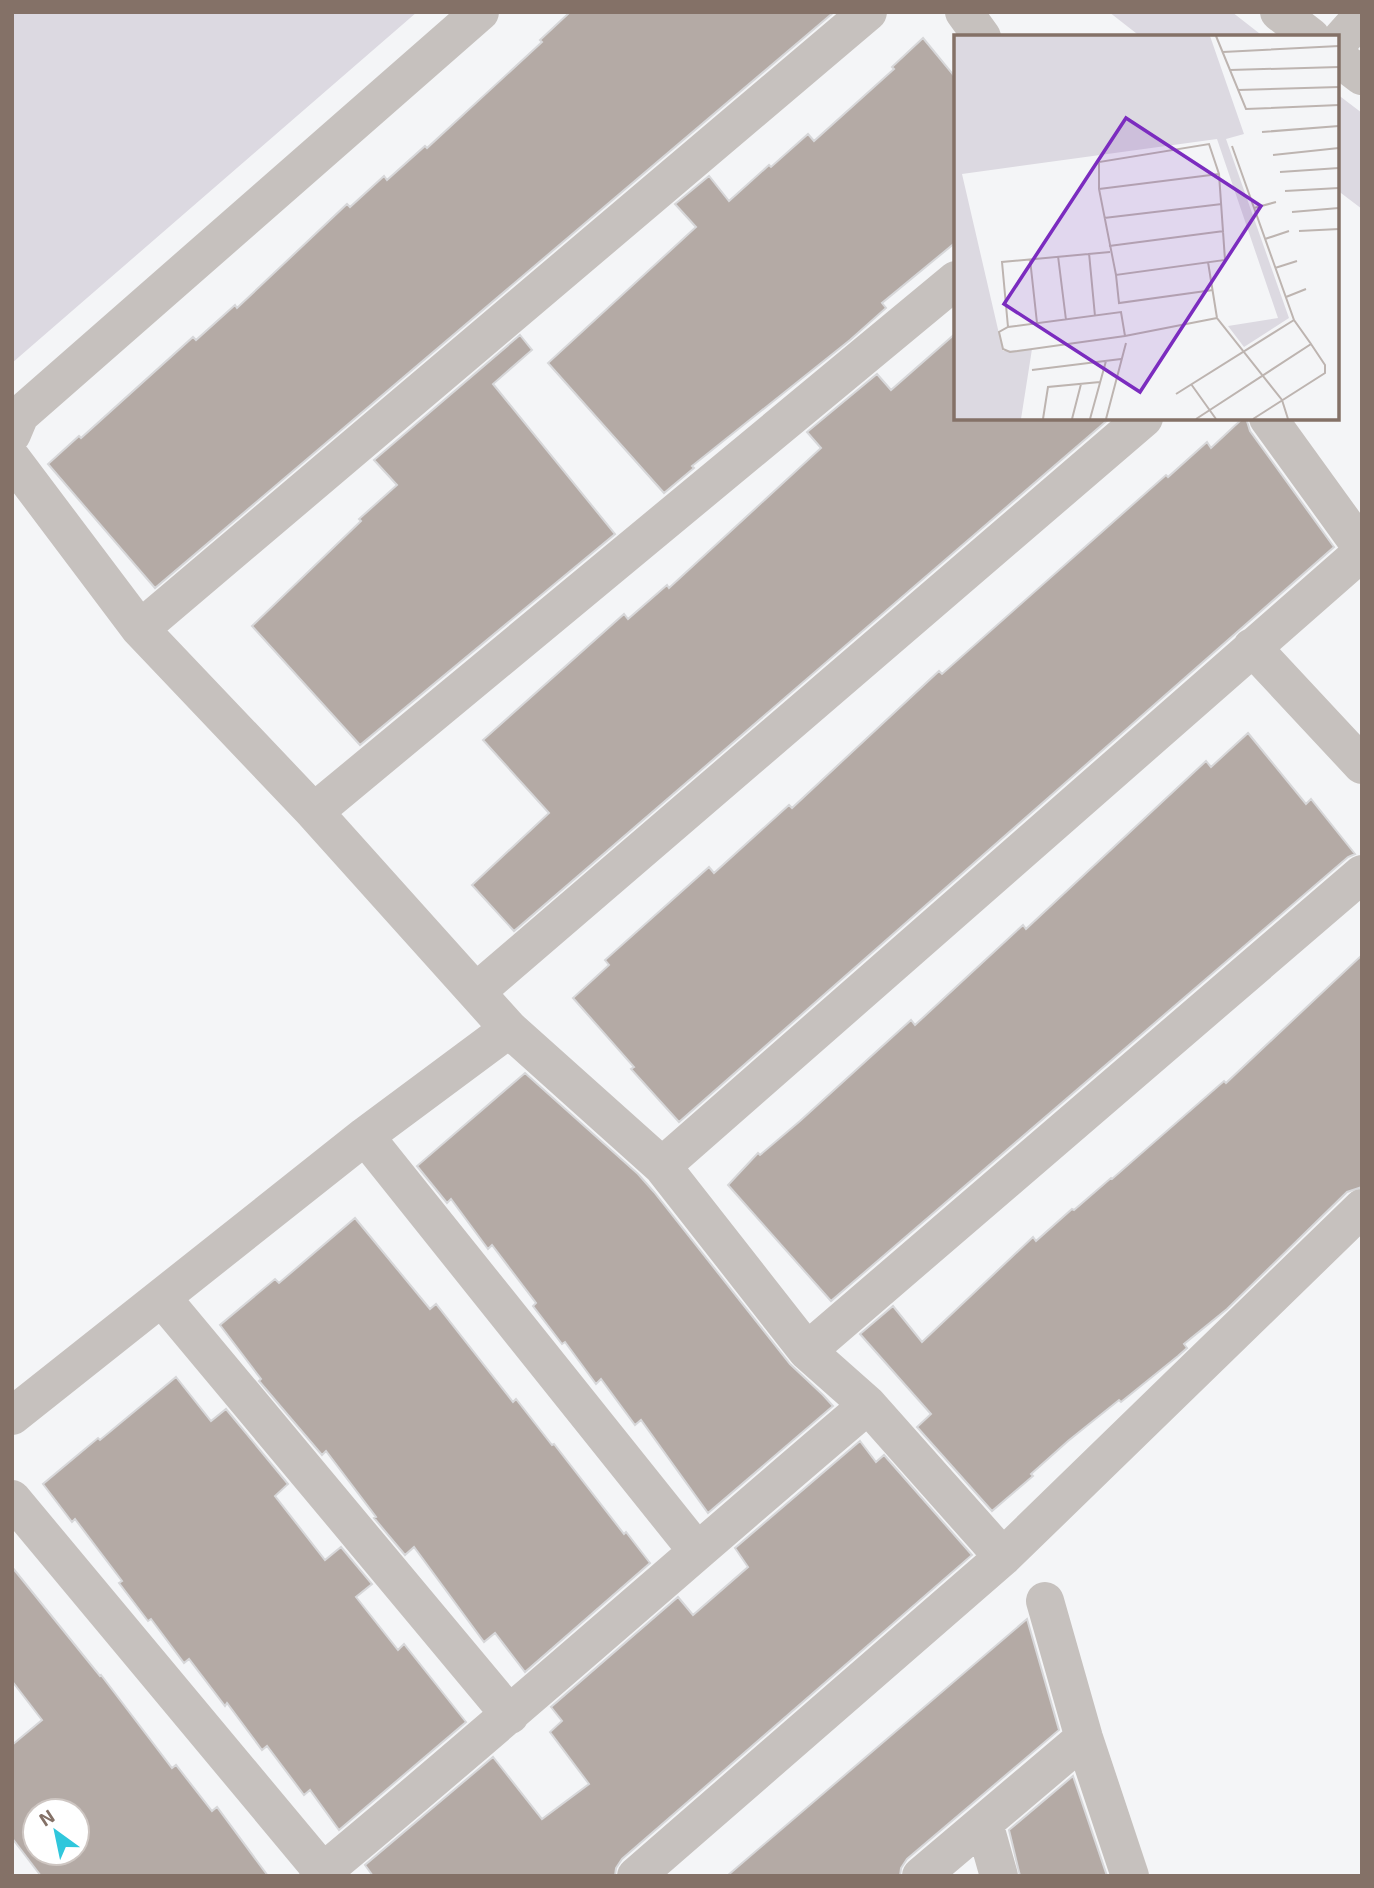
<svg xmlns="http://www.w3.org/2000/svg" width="1374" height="1888" viewBox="0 0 1374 1888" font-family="'Exo 2',sans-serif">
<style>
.green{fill:#dcd9e1}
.building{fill:#b4aaa5;stroke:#d7d7d9;stroke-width:2;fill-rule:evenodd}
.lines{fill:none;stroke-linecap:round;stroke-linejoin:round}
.street{stroke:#c6c1be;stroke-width:38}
.inset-road{fill:none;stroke:#bdb4b0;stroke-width:2}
.view{fill:#7b2cbf;fill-opacity:0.15;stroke:#7b2cbf;stroke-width:3.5}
.inset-edge{fill:none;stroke:#847167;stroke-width:3.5}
</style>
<rect width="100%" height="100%" fill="#f4f5f7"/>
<!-- green -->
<path class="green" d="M 12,12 L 417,12 L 12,363 Z
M 1109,12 L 1232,12 L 1264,37 L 1141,37 Z
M 1337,94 L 1362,113 L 1362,209 L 1337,190 Z"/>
<!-- building -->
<path class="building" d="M 570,12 L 834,12 L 155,588 L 48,464 L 79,436 L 81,438 L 193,337 L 196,340 L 235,305 L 237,308 L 347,204 L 350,207 L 384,176 L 387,180 L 425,146 L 427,148 L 542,42 L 540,40 Z
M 923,38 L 956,78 L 956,242 L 882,303 L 886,308 L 850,340 L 692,466 L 694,468 L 664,493 L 548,363 L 696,227 L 675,204 L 709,176 L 729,201 L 769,165 L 771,167 L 808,134 L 814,141 L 894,69 L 892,67 Z
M 956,333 L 956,418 L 1110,418 L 514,931 L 472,885 L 549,813 L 483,740 L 624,614 L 628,619 L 667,585 L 669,588 L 821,448 L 807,432 L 877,374 L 891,390 Z
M 520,335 L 532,350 L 493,384 L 615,534 L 360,745 L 252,626 L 361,521 L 359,519 L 397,485 L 374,460 Z
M 1243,418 L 1246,418 L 1250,431 L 1334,547 L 679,1122 L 631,1069 L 634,1067 L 573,998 L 609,965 L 605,960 L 709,867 L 714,873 L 789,805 L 792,808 L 939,671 L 942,674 L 1166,475 L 1168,477 L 1207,442 L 1211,448 Z
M 1248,733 L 1306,804 L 1311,799 L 1355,854 L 1348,857 L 831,1301 L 728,1185 L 758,1153 L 760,1155 L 800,1121 L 911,1020 L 915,1025 L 1023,925 L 1026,929 L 1206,761 L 1211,767 Z
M 1362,955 L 1362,1187 L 1347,1192 L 1227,1309 L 1184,1344 L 1187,1348 L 1178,1356 L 1121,1402 L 1119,1400 L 1068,1441 L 1031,1474 L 1033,1476 L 992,1511 L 917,1427 L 931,1414 L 860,1334 L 893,1306 L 922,1342 L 1033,1237 L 1036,1241 L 1072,1209 L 1074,1210 L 1111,1178 L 1112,1179 L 1224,1081 L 1226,1083 Z
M 525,1073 L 638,1174 L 654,1192 L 790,1364 L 823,1395 L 833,1406 L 708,1513 L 641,1420 L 635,1425 L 601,1379 L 596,1384 L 565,1342 L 562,1344 L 533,1306 L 536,1303 L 492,1245 L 488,1249 L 451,1199 L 447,1203 L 417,1166 Z
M 355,1218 L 430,1309 L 436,1304 L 513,1402 L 516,1399 L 552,1445 L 554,1444 L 624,1534 L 626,1532 L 650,1563 L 525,1672 L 495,1633 L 484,1642 L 414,1547 L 405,1555 L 374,1518 L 376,1517 L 326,1451 L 322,1455 L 259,1381 L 261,1379 L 220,1325 L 275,1279 L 279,1283 Z
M 176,1377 L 211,1421 L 226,1409 L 288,1484 L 275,1496 L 325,1560 L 341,1547 L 372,1584 L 356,1597 L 398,1650 L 404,1644 L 466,1722 L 339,1830 L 310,1790 L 304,1795 L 267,1746 L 262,1750 L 227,1703 L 225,1706 L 189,1659 L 184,1663 L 151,1619 L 148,1621 L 119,1583 L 122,1581 L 75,1519 L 72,1522 L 43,1484 L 98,1438 L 100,1440 Z
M 860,1441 L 876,1462 L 884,1455 L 972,1555 L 622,1859 L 616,1868 L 615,1876 L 373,1876 L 365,1865 L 493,1757 L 542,1819 L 589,1784 L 550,1732 L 562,1721 L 551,1707 L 678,1597 L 693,1615 L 748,1567 L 735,1548 Z
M 12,1567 L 100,1676 L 101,1675 L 172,1768 L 176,1765 L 212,1811 L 217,1807 L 268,1876 L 41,1876 L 12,1838 L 12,1745 L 42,1720 L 12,1681 ZM 35,1811 L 77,1811 L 77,1853 L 35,1853 Z
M 1027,1619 L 1059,1730 L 907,1859 L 901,1868 L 900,1876 L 727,1876 Z
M 1073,1776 L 1107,1876 L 1020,1876 L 1009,1830 Z"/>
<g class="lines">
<!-- street -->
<path class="street" d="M 964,12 L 982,37
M 1279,12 L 1311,37
M 1337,44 L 1362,16
M 1337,57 L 1362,76
M 1268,418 L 1362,548
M 12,434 L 20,415 L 480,12
M 12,459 L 140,629 L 314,812 L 509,1029 L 662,1166 L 1362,552
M 140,629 L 868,12
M 1252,647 L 1362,765
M 314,812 L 956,280
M 476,992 L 1144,418
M 365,1136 L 697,1551
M 662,1166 L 807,1351 L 1362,874
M 162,1298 L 510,1715
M 807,1351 L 868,1405
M 12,1416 L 365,1136 L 509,1029
M 12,1499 L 323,1872
M 1045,1601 L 1084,1738 L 1130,1876
M 984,1823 L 999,1876
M 318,1876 C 504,1722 684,1561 868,1405 L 1003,1557
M 636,1876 L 1003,1557 L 1362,1208
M 921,1876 L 1084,1738"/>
</g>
<!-- overview -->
<g transform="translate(954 35)">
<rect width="385" height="385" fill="#f4f5f7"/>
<path d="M 0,1 L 256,1 L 290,99 L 272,104 L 335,283 L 290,312 L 274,291 L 324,283 L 263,104 L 8,139 L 49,316 L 78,314 L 67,384 L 0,384 Z" fill="#dcd9e1"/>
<path class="inset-road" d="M 262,1 L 292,74 L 385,70M 269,17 L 385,11M 276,35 L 385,32M 284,55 L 385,52M 308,97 L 385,91M 255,109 L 265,139 L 271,225 L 162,240 L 145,154 L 145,127 ZM 319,120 L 385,113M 326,137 L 385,133M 145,154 L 265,139M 331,156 L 385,153M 300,173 L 322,167M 338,177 L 385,173M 150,183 L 268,169M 345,196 L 385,194M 311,204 L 335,196M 155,211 L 270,196M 135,218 L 141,281M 104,221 L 112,285M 76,224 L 83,288M 254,227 L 263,283 L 328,365 L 334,384M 321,233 L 343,226M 162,240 L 165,268 L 259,255M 332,262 L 352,254M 54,292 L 48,227 L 156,217M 171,301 L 167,277 L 54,292 L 45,297 L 49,314 L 56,317 L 171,301 L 263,283M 78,335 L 167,324M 237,349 L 262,384M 222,359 L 340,285M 89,384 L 94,352 L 146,347M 118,384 L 127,349M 136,384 L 152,326M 152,384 L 172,308M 242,384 L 357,309 L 340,285 L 278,111M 299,384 L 371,338 L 371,330 L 357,309"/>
<path class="view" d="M 172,83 L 307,171 L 186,357 L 50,269 Z"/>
<rect width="385" height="385" class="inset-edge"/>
</g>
<!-- border -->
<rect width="1374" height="1888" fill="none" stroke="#847167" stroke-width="28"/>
<!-- north arrow -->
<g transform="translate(56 1832) rotate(327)"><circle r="33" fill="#ffffff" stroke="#cec6c2" stroke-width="2"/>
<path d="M0-5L12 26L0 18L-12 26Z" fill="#30c7dc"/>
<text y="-10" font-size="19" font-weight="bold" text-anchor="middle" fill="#847167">N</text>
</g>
</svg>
